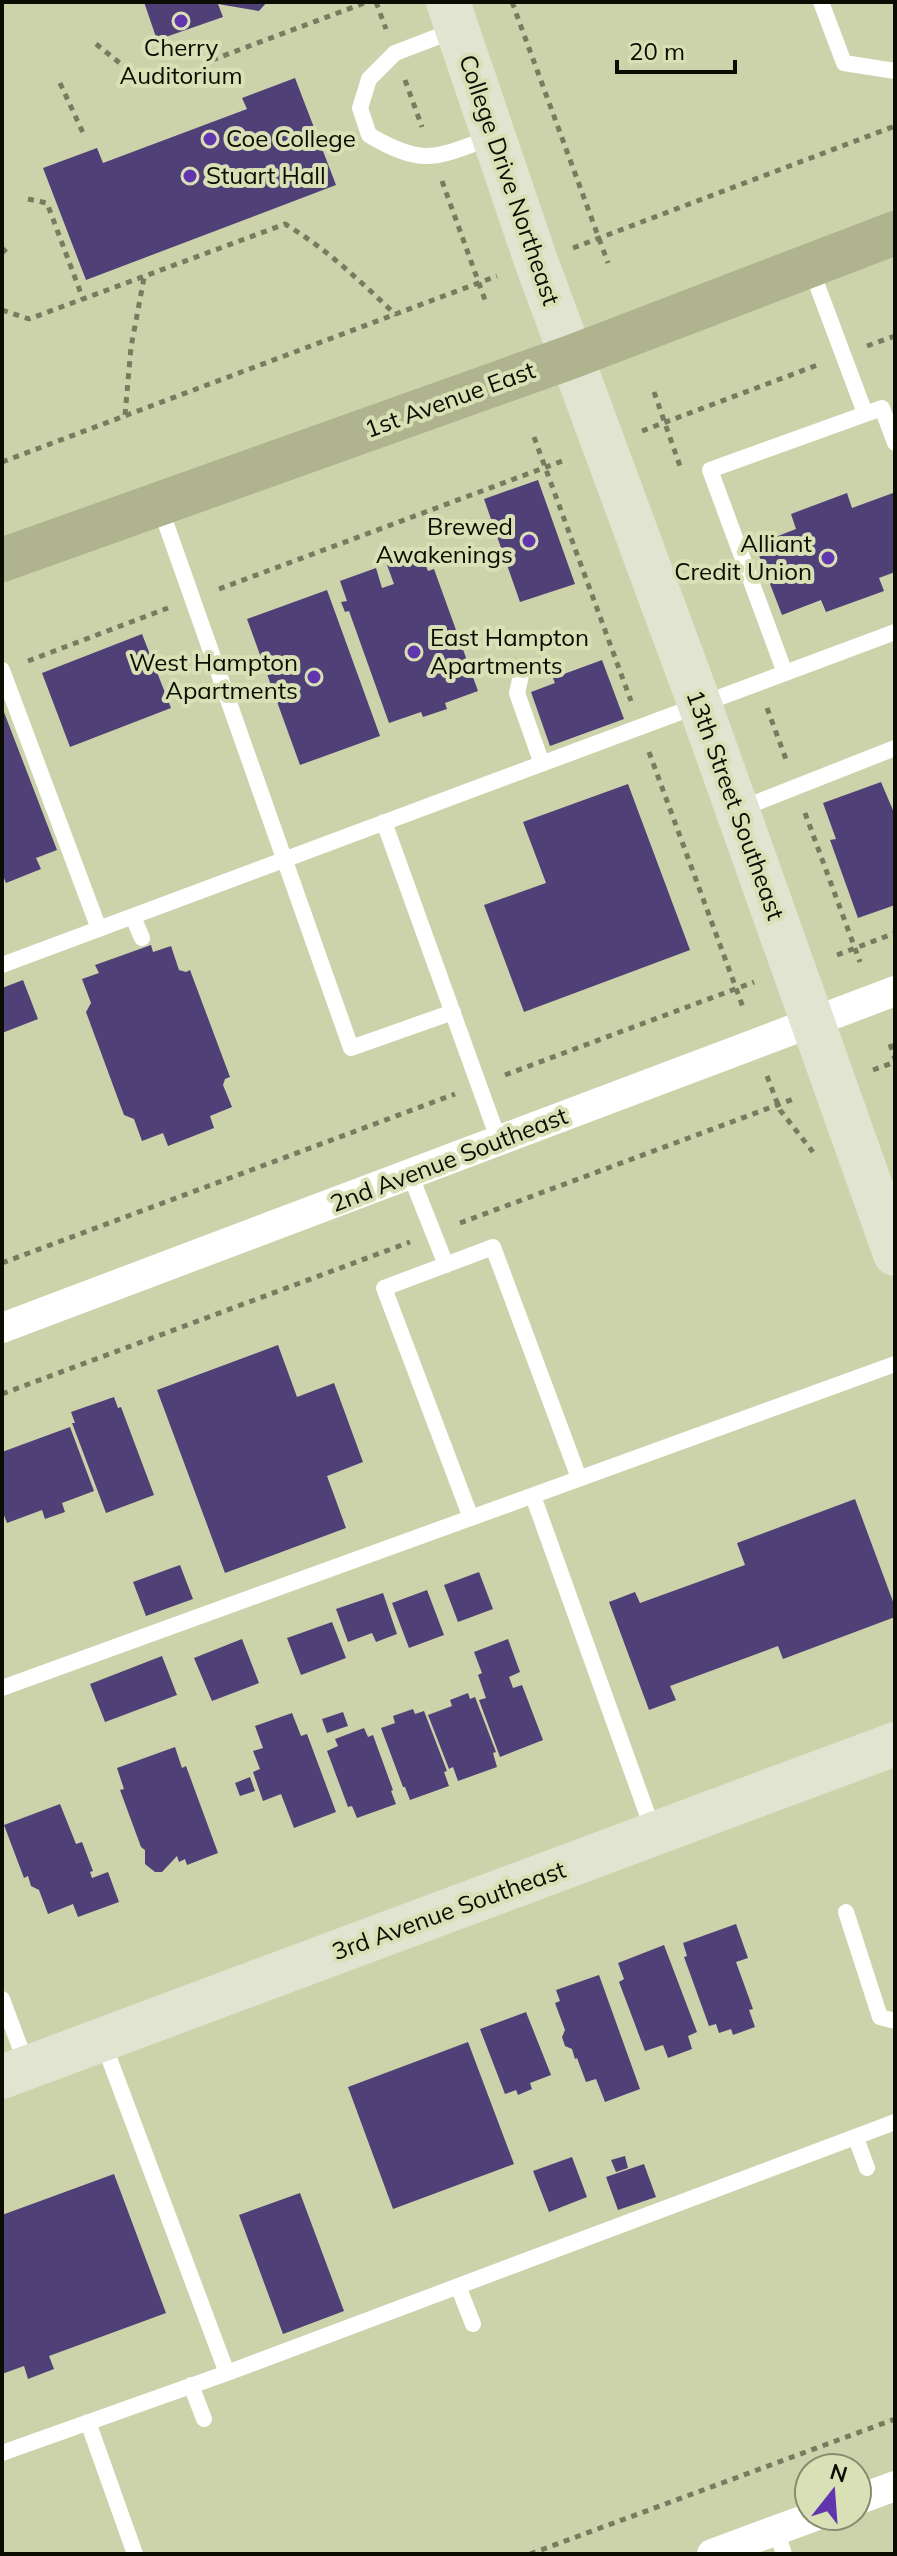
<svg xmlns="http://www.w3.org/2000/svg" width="897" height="2556" viewBox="0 0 897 2556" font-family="Mulish,sans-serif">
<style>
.building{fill:#4f4077}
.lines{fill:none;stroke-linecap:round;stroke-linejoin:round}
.path{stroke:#777c60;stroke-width:5;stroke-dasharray:6 6;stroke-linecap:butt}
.lane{stroke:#fff;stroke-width:16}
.street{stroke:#fff;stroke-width:30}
.secondary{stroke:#e1e4d0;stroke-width:44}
.primary{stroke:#afb38e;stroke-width:44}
.poi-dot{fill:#6135ad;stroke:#d9e0b6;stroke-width:3}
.labels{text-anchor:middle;stroke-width:8;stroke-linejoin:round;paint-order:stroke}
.poi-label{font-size:24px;fill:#0b0d02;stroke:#d9e0b6;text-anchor:start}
.street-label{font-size:24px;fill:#0b0d02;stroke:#d9e0b6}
</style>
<rect width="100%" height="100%" fill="#ccd3aa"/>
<!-- building -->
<path class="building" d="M 144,2 L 267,2 L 259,11 L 218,4 L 223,17 L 157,40 Z
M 295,78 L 336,185 L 86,280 L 43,168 L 97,148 L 103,163 L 247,109 L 242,98 Z
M 538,480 L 575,584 L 520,602 L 484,499 Z
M 847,493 L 852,508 L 893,493 L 895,572 L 879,578 L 884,591 L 826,612 L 821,600 L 782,615 L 755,545 L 796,529 L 791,514 Z
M 421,553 L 428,571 L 434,569 L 478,691 L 445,703 L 447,709 L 423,717 L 421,712 L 389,723 L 349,611 L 345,612 L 341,602 L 347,601 L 340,581 L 376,568 L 382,588 L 394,584 L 387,565 Z
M 327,590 L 380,736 L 300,765 L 247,619 Z
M 142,634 L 171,708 L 70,747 L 42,673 Z
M 602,660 L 624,719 L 550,746 L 531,692 L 555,683 L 553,678 Z
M 2,707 L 57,850 L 36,858 L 41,869 L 6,883 L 2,873 Z
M 881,782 L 895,815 L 895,905 L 858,918 L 830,840 L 836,839 L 823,803 Z
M 628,784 L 690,950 L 524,1012 L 484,905 L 546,883 L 523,822 Z
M 151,945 L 153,952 L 171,946 L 179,970 L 186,972 L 190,970 L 230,1077 L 225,1079 L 223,1085 L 232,1107 L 210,1116 L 214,1128 L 168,1146 L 163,1133 L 142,1141 L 134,1119 L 124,1115 L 86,1012 L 91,1003 L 82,979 L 99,973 L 95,965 Z
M 23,980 L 38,1019 L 2,1033 L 2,988 Z
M 278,1345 L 297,1397 L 334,1383 L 363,1462 L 327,1476 L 346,1528 L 225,1573 L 157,1390 Z
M 114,1397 L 118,1408 L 121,1407 L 154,1495 L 106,1513 L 72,1423 L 75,1423 L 71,1412 Z
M 70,1427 L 94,1491 L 62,1503 L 65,1512 L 45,1519 L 42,1510 L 7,1523 L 2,1510 L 2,1452 Z
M 855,1499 L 895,1607 L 895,1617 L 783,1659 L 778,1646 L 670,1686 L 676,1700 L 649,1710 L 609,1602 L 635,1592 L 640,1603 L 745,1565 L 737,1543 Z
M 180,1565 L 193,1599 L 146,1616 L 133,1582 Z
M 479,1572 L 493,1609 L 458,1622 L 444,1585 Z
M 427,1590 L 444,1635 L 409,1648 L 392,1603 Z
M 383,1593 L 397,1634 L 376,1642 L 372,1633 L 348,1642 L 336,1609 Z
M 332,1622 L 346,1658 L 301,1675 L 287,1638 Z
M 242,1639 L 259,1683 L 212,1701 L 194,1658 Z
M 508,1639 L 520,1672 L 509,1677 L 513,1688 L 522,1685 L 543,1740 L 500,1757 L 479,1700 L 486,1698 L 478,1675 L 482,1673 L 474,1652 Z
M 162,1656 L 177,1695 L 105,1722 L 90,1684 Z
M 468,1693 L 470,1699 L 475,1697 L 496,1752 L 493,1753 L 497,1767 L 458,1781 L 453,1767 L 449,1769 L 428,1715 L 452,1706 L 450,1700 Z
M 413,1709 L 415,1714 L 424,1711 L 447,1771 L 444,1772 L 449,1786 L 410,1800 L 405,1787 L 403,1787 L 381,1728 L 395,1723 L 393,1716 Z
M 343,1712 L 348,1726 L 327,1733 L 322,1719 Z
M 292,1713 L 301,1736 L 307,1734 L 336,1812 L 294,1828 L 281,1794 L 263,1801 L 253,1772 L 260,1769 L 253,1751 L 263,1748 L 255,1726 Z
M 364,1728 L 368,1737 L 373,1735 L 393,1790 L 391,1791 L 396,1804 L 357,1818 L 352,1806 L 348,1807 L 327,1751 L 338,1746 L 335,1739 Z
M 175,1747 L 182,1768 L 186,1766 L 218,1853 L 187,1865 L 185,1859 L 179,1862 L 177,1856 L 162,1872 L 155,1872 L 145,1864 L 145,1850 L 141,1847 L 120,1790 L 124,1789 L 117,1768 Z
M 250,1777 L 255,1791 L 240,1796 L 235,1783 Z
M 60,1804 L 76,1844 L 82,1842 L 93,1871 L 90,1872 L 92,1878 L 108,1872 L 119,1902 L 78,1917 L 73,1904 L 48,1914 L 39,1890 L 31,1886 L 28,1876 L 24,1878 L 4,1825 Z
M 736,1924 L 748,1958 L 736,1962 L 753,2009 L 749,2010 L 755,2027 L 733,2035 L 731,2029 L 719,2033 L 716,2024 L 709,2026 L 684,1957 L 687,1956 L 683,1943 Z
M 664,1945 L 697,2032 L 688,2036 L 692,2049 L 668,2058 L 663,2045 L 645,2051 L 619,1982 L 624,1979 L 618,1963 Z
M 599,1975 L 640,2089 L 605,2102 L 596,2079 L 586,2082 L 577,2058 L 575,2059 L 572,2049 L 565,2046 L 562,2037 L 565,2030 L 555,2003 L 560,2001 L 556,1990 Z
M 526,2012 L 551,2075 L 530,2083 L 532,2089 L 518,2095 L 516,2090 L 505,2094 L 480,2029 Z
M 468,2042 L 514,2164 L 393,2209 L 348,2087 Z
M 625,2156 L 628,2168 L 616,2172 L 611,2160 Z
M 572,2157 L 587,2197 L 549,2212 L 533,2171 Z
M 644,2164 L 656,2197 L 618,2210 L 606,2177 Z
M 114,2174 L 166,2313 L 49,2356 L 54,2369 L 28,2379 L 24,2366 L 2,2374 L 2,2215 Z
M 300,2193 L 344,2311 L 283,2334 L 239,2215 Z"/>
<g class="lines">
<!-- path -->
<path class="path" d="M 376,2 L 386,29
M 512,2 L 608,263
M 96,44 L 151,88
M 212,60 L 367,2
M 405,80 L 422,127
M 60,83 L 84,135
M 442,181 L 485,300
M 28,199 L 47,203 L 83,299
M 2,248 L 7,253
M 573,248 L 895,126
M 2,310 L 29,319 L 285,224 C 327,249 361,282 396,315
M 867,346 L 895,336
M 654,392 L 681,469
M 125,415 L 131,347 L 144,278
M 642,431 L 820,364
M 534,437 L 631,701
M 2,462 L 497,276
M 219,589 L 565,460
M 28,661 L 168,608
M 767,708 L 787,762
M 649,752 L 744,1010
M 805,813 L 860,962
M 837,955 L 895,933
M 890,1044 L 895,1059
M 873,1070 L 895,1062
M 505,1075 L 754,982
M 767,1076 L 780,1110 L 813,1152
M 460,1223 L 796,1098
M 2,1263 L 455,1094
M 2,1394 L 410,1242
M 530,2554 L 895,2419"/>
<!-- lane -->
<path class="lane" d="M 821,2 L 844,63 L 895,71
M 455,30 L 395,53 L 369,79 L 360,108 L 369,135 C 425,168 436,157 493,137
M 811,269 L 865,413
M 160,507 L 351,1048 L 453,1012
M 2,670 L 99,929
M 522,671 L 517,693 L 542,764
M 785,673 L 710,470 L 882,408 L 895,443
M 740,809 L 895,748
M 384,822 L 499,1141
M 133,917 L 142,938
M 2,965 L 895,632
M 410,1174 L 446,1265
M 533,1496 L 654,1833
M 471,1518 L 384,1288 L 493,1247 L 579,1478
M 2,1688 L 895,1364
M 846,1912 L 880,2017 L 895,2021
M 2,1999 L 27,2066
M 103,2042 L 227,2373
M 856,2138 L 867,2168
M 458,2286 L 473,2324
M 191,2385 L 204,2419
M 88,2422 L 135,2554
M 2,2453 L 227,2373 L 895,2122
M 776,2530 L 784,2554"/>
<!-- street -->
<path class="street" d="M 2,1328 L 895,991
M 857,2500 L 895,2486
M 712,2554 L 815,2516"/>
<!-- secondary -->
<path class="secondary" d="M 448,2 L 536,261 L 700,705 L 895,1254
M 2,2077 L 895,1744"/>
<!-- primary -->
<path class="primary" d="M 2,560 L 571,357 L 895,233"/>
</g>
<!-- markers -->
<g class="poi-dot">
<circle cx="181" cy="21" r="8"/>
<circle cx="210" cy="139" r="8"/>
<circle cx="190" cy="176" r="8"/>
<circle cx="529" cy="541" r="8"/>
<circle cx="828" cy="558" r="8"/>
<circle cx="414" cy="652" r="8"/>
<circle cx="314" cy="677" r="8"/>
</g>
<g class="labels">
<!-- poi labels -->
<g class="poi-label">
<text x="181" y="56" text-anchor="middle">Cherry<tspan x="181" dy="28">Auditorium</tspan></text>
<text x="226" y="147">Coe College</text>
<text x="206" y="184">Stuart Hall</text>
<text x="513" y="535" text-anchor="end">Brewed<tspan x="513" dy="28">Awakenings</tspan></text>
<text x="812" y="552" text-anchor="end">Alliant<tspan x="812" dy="28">Credit Union</tspan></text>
<text x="430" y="646">East Hampton<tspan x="430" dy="28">Apartments</tspan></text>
<text x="298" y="671" text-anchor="end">West Hampton<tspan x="298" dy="28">Apartments</tspan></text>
</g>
<!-- street labels -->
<g class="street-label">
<text transform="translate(509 180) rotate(71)" y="8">College Drive Northeast</text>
<text transform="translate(450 400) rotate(-20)" y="8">1st Avenue East</text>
<text transform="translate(735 805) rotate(70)" y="8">13th Street Southeast</text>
<text transform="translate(449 1160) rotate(-21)" y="8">2nd Avenue Southeast</text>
<text transform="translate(449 1911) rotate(-20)" y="8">3rd Avenue Southeast</text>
</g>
</g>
<!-- border -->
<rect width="897" height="2556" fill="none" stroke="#0b0d02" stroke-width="8"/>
<!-- north arrow -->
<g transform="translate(833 2492) rotate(17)"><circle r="38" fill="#d9e0b6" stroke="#878c6e" stroke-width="2"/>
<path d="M0-6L14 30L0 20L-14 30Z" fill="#6135ad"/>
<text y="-12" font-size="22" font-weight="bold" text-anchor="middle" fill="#0b0d02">N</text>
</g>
<!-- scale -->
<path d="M617 60v12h118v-12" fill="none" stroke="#0b0d02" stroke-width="4"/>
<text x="629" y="60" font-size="24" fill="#0b0d02" stroke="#d9e0b6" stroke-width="6" paint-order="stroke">20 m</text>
</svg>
